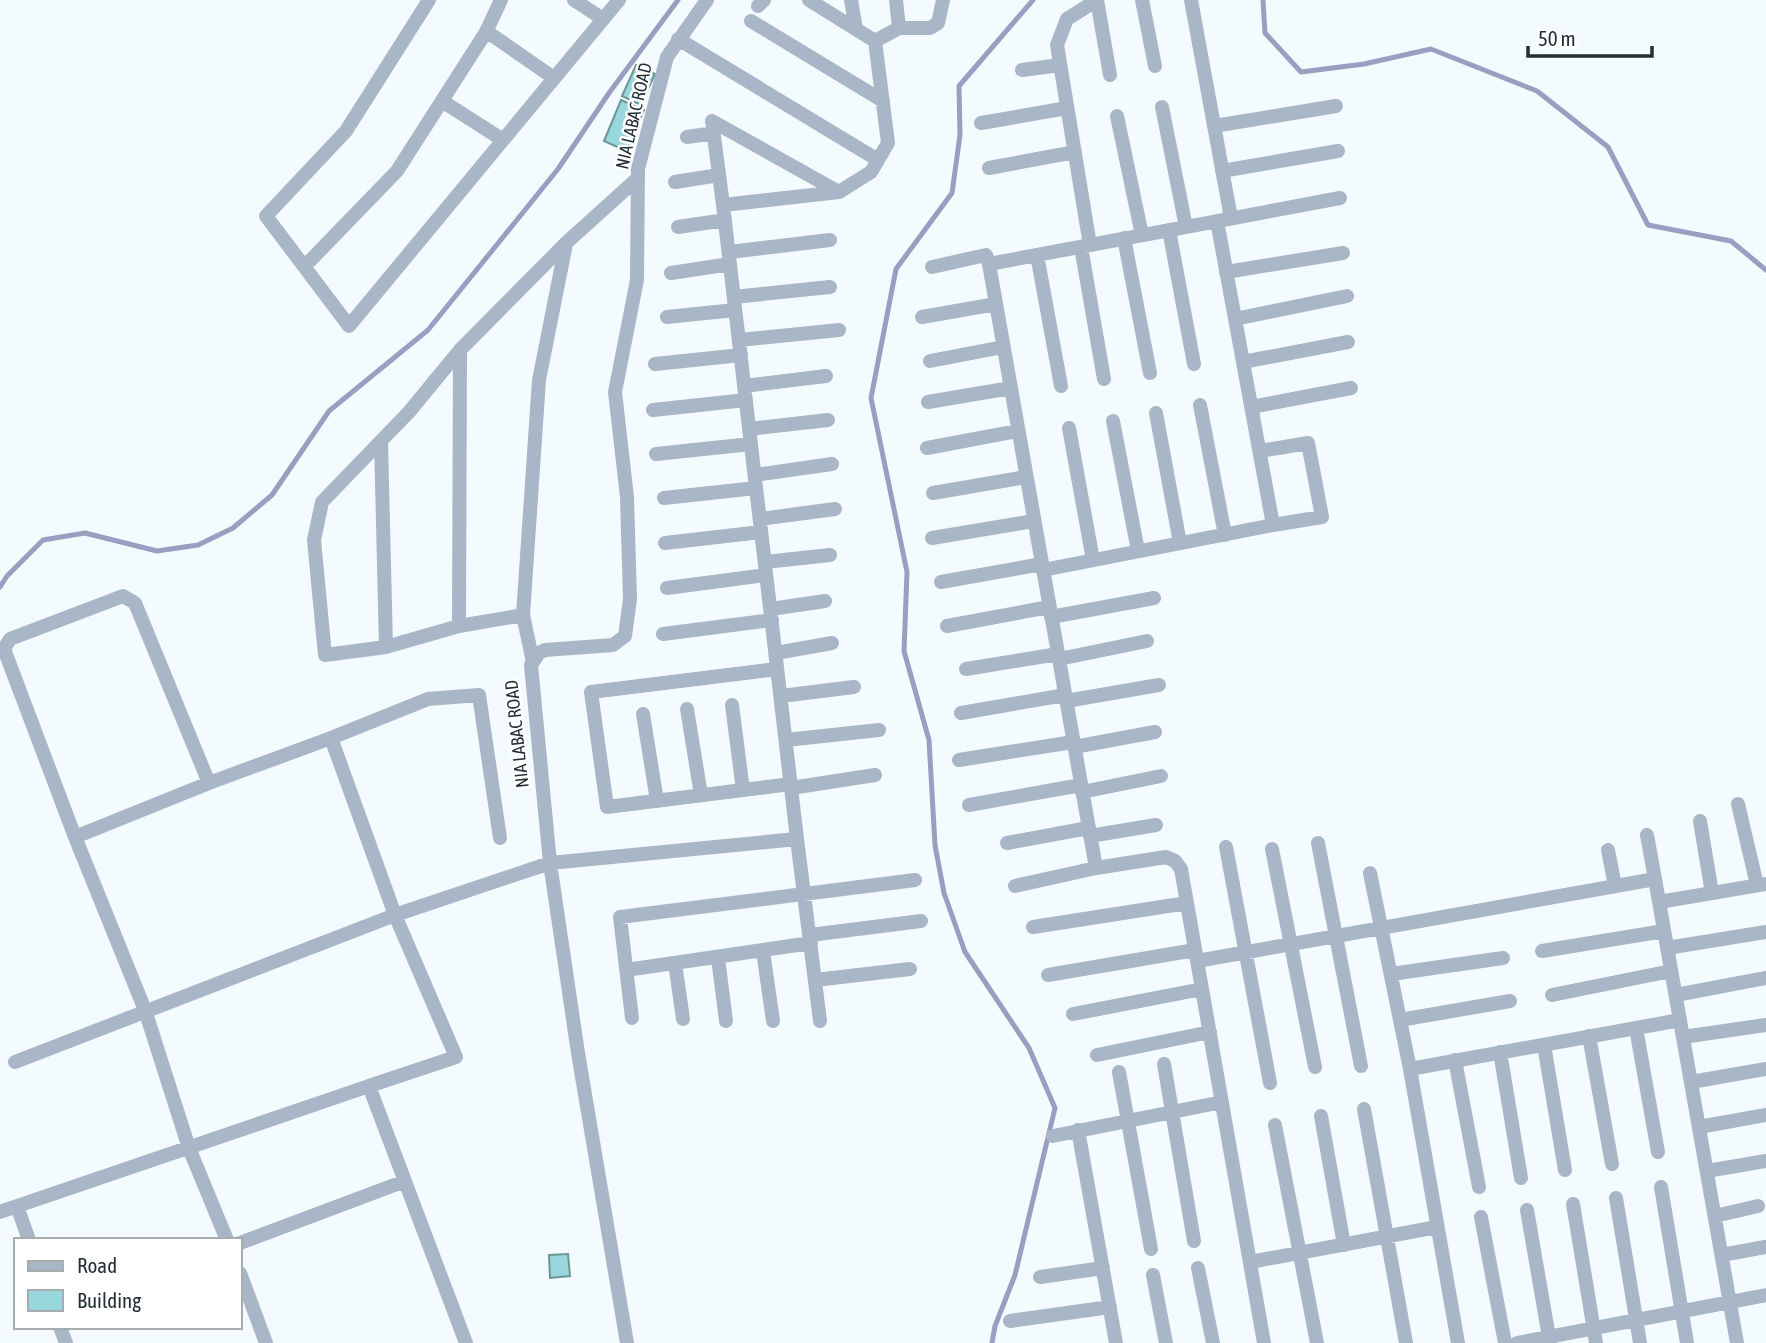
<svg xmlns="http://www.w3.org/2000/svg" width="1766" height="1343" viewBox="0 0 1766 1343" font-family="'Asap Condensed',sans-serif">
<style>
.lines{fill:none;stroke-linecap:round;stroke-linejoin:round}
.stream{stroke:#9a9ec1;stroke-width:5}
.building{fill:#98d8dd;stroke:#6e9497;stroke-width:2}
.street{stroke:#a9b6c7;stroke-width:14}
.labels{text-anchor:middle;stroke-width:5;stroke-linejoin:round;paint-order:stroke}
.street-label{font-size:18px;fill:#222f35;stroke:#fff}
</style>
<rect width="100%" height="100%" fill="#f4fbfe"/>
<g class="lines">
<!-- stream -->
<path class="stream" d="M 1263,0 L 1265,33 L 1301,72 L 1364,64 L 1431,49 L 1537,91 L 1608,147 L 1648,225 L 1731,241 L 1766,270
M 0,587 L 7,576 L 43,540 L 85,533 L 157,551 L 198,545 L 233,528 L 272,495 L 329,411 L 428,330 L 558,169 L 609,93 L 678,0
M 992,1343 L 995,1326 L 1015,1275 L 1055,1108 L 1029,1048 L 965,952 L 944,893 L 935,845 L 929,740 L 904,651 L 907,572 L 871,398 L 896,269 L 952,193 L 960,135 L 959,86 L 1033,0"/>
</g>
<!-- building -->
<path class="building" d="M 636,65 L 655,74 L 641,105 L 622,96 Z
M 621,100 L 644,110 L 626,151 L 604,141 Z
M 568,1254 L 570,1276 L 550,1278 L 549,1255 Z"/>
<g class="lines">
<!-- street -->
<path class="street" d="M 429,0 L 346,131 L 266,216 L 349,326 L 619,0
M 574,0 L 603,19
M 809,0 L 875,41
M 851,0 L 856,29
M 896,0 L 899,28
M 1097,0 L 1110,75
M 1142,0 L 1155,66
M 1191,0 L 1231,218
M 758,6 L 764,0
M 751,21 L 883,101
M 486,31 L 554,78
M 678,39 L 878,160
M 1022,70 L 1060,65
M 442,101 L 503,140
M 1162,107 L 1186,227
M 1117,116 L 1142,235
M 981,123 L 1067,108
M 1214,126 L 1336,106
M 687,137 L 714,133
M 989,168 L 1075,152
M 1222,171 L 1338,151
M 675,182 L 719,175
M 723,205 L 712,121 L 839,192
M 678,227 L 725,220
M 1169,230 L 1194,364
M 1124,238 L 1150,373
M 1090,245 L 1057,45 L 1067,19 L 1097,0
M 1081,247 L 1104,379
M 729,252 L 830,240
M 1037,255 L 1061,386
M 305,266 L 397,171 L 486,32 L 501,0
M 932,267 L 986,255 L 989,264
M 1226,272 L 1343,253
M 671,273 L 730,264
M 734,297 L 830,287
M 667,317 L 735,310
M 922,317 L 996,304
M 1235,319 L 1347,296
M 739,340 L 839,330
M 930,361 L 1003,347
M 1243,362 L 1348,342
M 655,364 L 741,355
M 744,386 L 826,376
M 928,402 L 1011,388
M 1200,405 L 1225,535
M 1251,407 L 1351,388
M 653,410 L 746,400
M 1156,413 L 1180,543
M 1113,421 L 1138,551
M 1069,428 L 1093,560
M 749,429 L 828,420
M 381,441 L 386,647
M 927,448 L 1018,431
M 1260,451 L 1308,443 L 1322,517 L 1273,525
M 656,454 L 751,444
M 755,475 L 832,464
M 933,493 L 1026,477
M 664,498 L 756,488
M 760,519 L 835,509
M 932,538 L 1034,521
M 665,543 L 761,532
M 765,562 L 830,555
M 1043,570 L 1273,525 L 1217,221
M 941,582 L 1042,564
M 667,588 L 766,575
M 771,609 L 825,601
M 523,615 L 459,626 L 386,647 L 325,655 L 314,540 L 322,502 L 409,412 L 460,350 L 566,243 L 638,178
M 1051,617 L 1154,598
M 459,626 L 460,350
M 947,626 L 1049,607
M 663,634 L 772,620
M 776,653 L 832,643
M 1059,659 L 1147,641
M 533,662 L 523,615 L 539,380 L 566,244
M 777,669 L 591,692 L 607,807 L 791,784
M 966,669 L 1058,654
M 781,696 L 854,687
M 1066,701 L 1159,685
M 732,705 L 743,790
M 687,709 L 701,795
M 961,713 L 1065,695
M 643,714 L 657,801
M 331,738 L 428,699 L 479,695 L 500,838
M 786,740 L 879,730
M 1074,747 L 1155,732
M 959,760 L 1073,742
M 791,788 L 875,775
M 1082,792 L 1161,776
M 1738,804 L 1757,885
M 969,805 L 1081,785
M 1700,821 L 1712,893
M 1647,835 L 1655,879
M 1090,836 L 1156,825
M 75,837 L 4,649 L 10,639 L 123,596 L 135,603 L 209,783
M 797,839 L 820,1021
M 1007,843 L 1088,828
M 1318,843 L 1361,1066
M 1226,847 L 1270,1083
M 1272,849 L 1315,1067
M 1608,850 L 1615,886
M 1370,873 L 1410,1069 L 1458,1343
M 1015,886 L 1096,868
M 1659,902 L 1766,884
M 1033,927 L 1187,903
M 810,935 L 921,921
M 1667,948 L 1766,932
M 763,951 L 773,1021
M 1542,951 L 1664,931
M 718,958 L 726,1021
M 1197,961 L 1655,879 L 1737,1343
M 675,963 L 683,1019
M 626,970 L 811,943
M 1391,974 L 1503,958
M 1048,975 L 1195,950
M 815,980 L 910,969
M 1552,995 L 1671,971
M 1676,995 L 1766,978
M 1073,1014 L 1202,989
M 632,1018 L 620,917 L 915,880
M 1400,1020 L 1510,1001
M 1636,1028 L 1658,1152
M 1589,1036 L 1612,1164
M 1683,1037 L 1766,1025
M 1544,1045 L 1565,1170
M 1500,1052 L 1521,1178
M 1097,1055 L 1210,1032
M 1455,1060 L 1479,1187
M 15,1062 L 395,915 L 550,863 L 797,839 L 723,205 L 839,192 L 871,172 L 888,143 L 875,41 L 899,28 L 930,28 L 938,23 L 943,0
M 1164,1064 L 1194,1241
M 1410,1069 L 1680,1020
M 1119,1072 L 1151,1249
M 1691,1082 L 1766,1069
M 1364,1109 L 1406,1343
M 1321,1116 L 1344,1245
M 1275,1125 L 1317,1343
M 1699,1127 L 1766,1115
M 1078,1130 L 1116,1343
M 1053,1136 L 1222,1102
M 1707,1171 L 1766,1161
M 1661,1187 L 1687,1343
M 1616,1198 L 1640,1343
M 1573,1204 L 1596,1343
M 17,1206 L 29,1240
M 1527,1210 L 1550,1343
M 0,1212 L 369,1086
M 1715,1216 L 1758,1206
M 1481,1217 L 1505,1343
M 227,1240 L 189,1148 L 145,1010 L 75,837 L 209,783 L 331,738 L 395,915 L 456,1057 L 369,1086 L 466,1343
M 240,1243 L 405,1181
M 1722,1255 L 1765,1247
M 1250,1262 L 1437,1227
M 1198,1268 L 1213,1343
M 240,1273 L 266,1343
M 1153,1275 L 1166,1343
M 1040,1277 L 1103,1268
M 1010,1321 L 1110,1307
M 60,1327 L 66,1343
M 627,1343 L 578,1053 L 550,863 L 531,665 L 539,653 L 545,650 L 613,645 L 625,636 L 630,599 L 627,497 L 615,392 L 637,280 L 638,169 L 667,57 L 707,0
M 1264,1343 L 1181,869 L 1175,861 L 1166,857 L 1096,868 L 989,264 L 1340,198
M 1517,1343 L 1766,1295"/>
</g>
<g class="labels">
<!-- street labels -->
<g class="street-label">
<text transform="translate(634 116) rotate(-77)" y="6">NIA LABAC ROAD</text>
<text transform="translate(517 734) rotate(-96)" y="6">NIA LABAC ROAD</text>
</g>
</g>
<!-- legend -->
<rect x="14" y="1238" width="228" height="91" fill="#ffffff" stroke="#a7acae" stroke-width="2"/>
<rect x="28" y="1261" width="35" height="10" fill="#a9b6c7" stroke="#a7acae" stroke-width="2"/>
<text x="77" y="1273" font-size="21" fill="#222f35">Road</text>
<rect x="28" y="1290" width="35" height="21" fill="#98d8dd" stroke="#a7acae" stroke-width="2"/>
<text x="77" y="1308" font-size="21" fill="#222f35">Building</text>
<!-- scale -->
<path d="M1528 46v10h124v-10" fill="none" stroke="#222f35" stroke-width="3.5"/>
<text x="1538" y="46" font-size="21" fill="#222f35" stroke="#ffffff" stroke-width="5" paint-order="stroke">50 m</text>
</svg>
